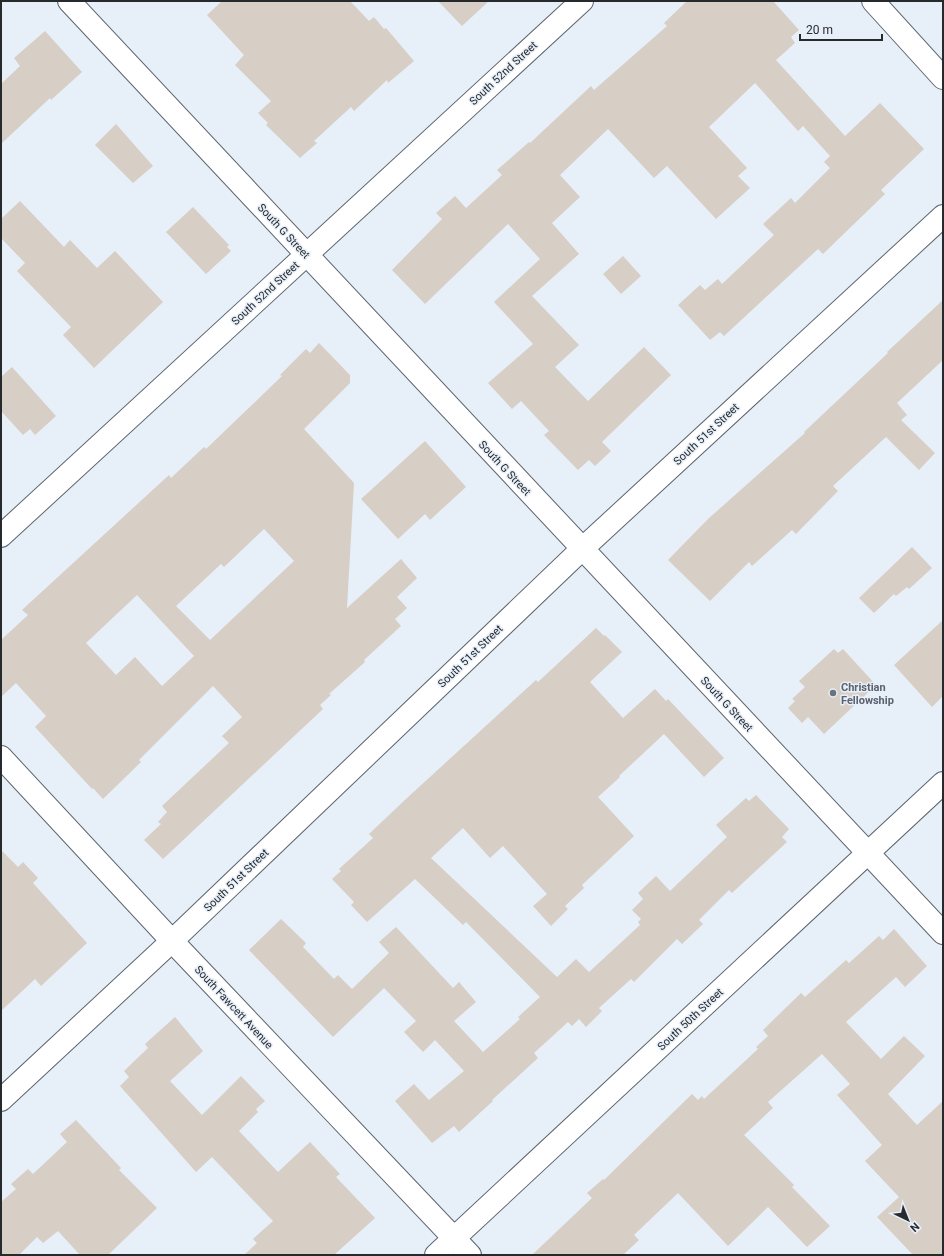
<svg xmlns="http://www.w3.org/2000/svg" width="944" height="1256" viewBox="0 0 944 1256" font-family="Roboto,sans-serif">
<style>
.building{fill:#d7cec5;fill-rule:evenodd}
.lines{fill:none;stroke-linecap:round;stroke-linejoin:round}
.street-casing{stroke:#5e656e;stroke-width:24}
.street{stroke:#fff;stroke-width:22}
.worship-dot{fill:#6b7280;stroke:#e7eff9;stroke-width:1.5}
.labels{text-anchor:middle;stroke-width:3;stroke-linejoin:round;paint-order:stroke}
.street-label{font-size:11px;fill:#272a2d;stroke:#e7eff9}
.worship-label{font-size:11px;font-weight:bold;fill:#5b616d;stroke:#e7eff9;text-anchor:start}
</style>
<rect width="100%" height="100%" fill="#e7eff9"/>
<!-- building -->
<path class="building" d="M 222,1 L 350,1 L 369,21 L 374,17 L 384,29 L 386,28 L 414,61 L 388,83 L 387,80 L 354,111 L 351,107 L 314,141 L 317,143 L 300,158 L 266,125 L 268,123 L 258,113 L 271,101 L 235,65 L 244,55 L 207,15 Z
M 438,1 L 489,1 L 462,26 Z
M 687,1 L 773,1 L 799,30 L 791,37 L 795,43 L 776,60 L 845,136 L 880,103 L 924,149 L 881,190 L 885,194 L 823,254 L 818,249 L 724,336 L 720,332 L 710,340 L 678,305 L 700,285 L 705,290 L 718,279 L 722,284 L 774,235 L 763,224 L 791,198 L 795,203 L 830,168 L 824,162 L 830,156 L 803,126 L 798,131 L 755,83 L 709,127 L 747,168 L 738,176 L 750,188 L 716,219 L 667,166 L 654,178 L 608,129 L 560,175 L 580,197 L 552,223 L 579,254 L 532,296 L 579,345 L 555,367 L 588,401 L 644,347 L 671,375 L 602,442 L 611,451 L 595,466 L 589,460 L 578,470 L 544,435 L 549,431 L 521,401 L 512,409 L 488,383 L 533,344 L 494,302 L 540,259 L 508,224 L 425,304 L 392,270 L 442,219 L 436,213 L 455,196 L 466,208 L 502,175 L 497,170 L 529,142 L 530,143 L 591,86 L 594,90 L 667,26 L 664,23 Z
M 45,31 L 82,72 L 51,100 L 50,98 L 1,144 L 1,84 L 20,66 L 14,58 Z
M 116,124 L 153,166 L 133,183 L 95,145 Z
M 20,201 L 64,247 L 70,240 L 97,268 L 115,251 L 163,302 L 94,368 L 63,335 L 71,327 L 17,271 L 25,263 L 1,238 L 1,219 Z
M 193,207 L 229,245 L 227,247 L 231,251 L 206,274 L 166,232 Z
M 623,256 L 641,276 L 621,294 L 603,274 Z
M 943,300 L 943,360 L 897,403 L 907,415 L 901,420 L 935,453 L 919,470 L 886,437 L 833,486 L 838,491 L 796,534 L 792,530 L 752,566 L 749,562 L 710,601 L 668,560 L 708,519 L 805,433 L 804,432 L 888,353 L 887,352 Z
M 319,343 L 350,375 L 350,383 L 304,429 L 354,483 L 347,608 L 401,559 L 417,578 L 397,597 L 407,608 L 395,619 L 401,626 L 364,660 L 365,662 L 329,694 L 331,695 L 320,705 L 323,709 L 163,859 L 144,840 L 161,824 L 158,822 L 167,812 L 162,806 L 229,743 L 222,736 L 242,717 L 213,686 L 139,760 L 141,762 L 103,799 L 93,788 L 92,789 L 35,727 L 46,716 L 16,683 L 1,697 L 1,640 L 28,615 L 22,610 L 169,475 L 171,478 L 204,447 L 206,449 L 282,376 L 280,375 L 306,349 L 310,353 ZM 264,529 L 294,561 L 210,640 L 176,606 L 221,564 L 224,567 ZM 137,595 L 194,656 L 162,686 L 135,657 L 116,675 L 86,643 Z
M 12,367 L 56,416 L 35,435 L 30,429 L 23,435 L 1,411 L 1,377 Z
M 425,441 L 466,487 L 430,520 L 425,514 L 398,539 L 361,499 Z
M 912,547 L 932,568 L 909,589 L 907,587 L 896,596 L 894,594 L 874,613 L 859,598 Z
M 943,620 L 943,696 L 932,707 L 894,665 Z
M 596,628 L 604,636 L 605,635 L 622,652 L 590,682 L 623,718 L 655,689 L 666,701 L 668,699 L 724,758 L 704,777 L 664,734 L 619,776 L 620,777 L 598,797 L 634,836 L 582,885 L 584,888 L 565,906 L 568,909 L 551,926 L 533,906 L 547,894 L 503,846 L 490,858 L 463,828 L 431,858 L 557,977 L 576,959 L 589,972 L 640,925 L 638,922 L 641,919 L 632,910 L 643,899 L 638,893 L 656,876 L 670,891 L 727,837 L 716,825 L 746,798 L 749,801 L 756,795 L 789,829 L 782,837 L 787,842 L 732,893 L 729,890 L 699,920 L 703,924 L 682,944 L 677,939 L 634,982 L 631,979 L 599,1008 L 602,1011 L 586,1027 L 579,1019 L 572,1026 L 568,1022 L 534,1053 L 538,1058 L 492,1100 L 493,1101 L 459,1132 L 454,1126 L 432,1143 L 395,1101 L 414,1084 L 429,1100 L 464,1071 L 435,1040 L 423,1052 L 404,1032 L 416,1021 L 384,988 L 333,1037 L 249,950 L 281,919 L 306,943 L 303,947 L 334,979 L 338,975 L 352,989 L 389,953 L 379,942 L 396,927 L 453,988 L 459,982 L 476,1002 L 454,1021 L 483,1052 L 520,1019 L 518,1017 L 540,997 L 466,922 L 463,925 L 415,879 L 367,922 L 351,905 L 354,902 L 332,879 L 341,871 L 339,869 L 373,838 L 369,834 L 407,798 L 536,680 L 538,682 Z
M 834,649 L 838,653 L 843,649 L 876,685 L 824,734 L 808,717 L 802,723 L 788,708 L 795,701 L 792,699 L 805,687 L 799,681 Z
M 1,850 L 18,867 L 23,862 L 38,878 L 33,883 L 87,943 L 41,986 L 35,979 L 1,1011 Z
M 894,929 L 927,966 L 905,987 L 896,977 L 846,1022 L 881,1059 L 904,1036 L 925,1056 L 888,1094 L 917,1125 L 943,1101 L 943,1255 L 913,1255 L 877,1217 L 899,1197 L 865,1161 L 882,1145 L 837,1095 L 850,1084 L 822,1054 L 768,1102 L 773,1108 L 744,1135 L 794,1185 L 792,1187 L 830,1226 L 807,1247 L 768,1207 L 728,1246 L 678,1193 L 634,1235 L 639,1240 L 623,1255 L 532,1255 L 592,1198 L 587,1193 L 603,1179 L 604,1180 L 692,1094 L 698,1100 L 702,1096 L 704,1099 L 758,1049 L 756,1047 L 768,1036 L 763,1030 L 801,993 L 805,997 L 846,960 L 849,963 L 879,936 L 883,940 Z
M 175,1017 L 203,1051 L 170,1081 L 202,1115 L 241,1076 L 265,1101 L 256,1109 L 258,1112 L 239,1131 L 278,1172 L 310,1142 L 340,1174 L 336,1177 L 375,1218 L 334,1255 L 244,1255 L 257,1243 L 253,1239 L 273,1221 L 212,1157 L 196,1172 L 120,1086 L 129,1077 L 124,1071 L 148,1048 L 145,1044 Z
M 76,1120 L 121,1168 L 119,1170 L 157,1208 L 108,1255 L 80,1255 L 58,1231 L 43,1243 L 37,1237 L 19,1255 L 1,1255 L 1,1202 L 16,1189 L 11,1184 L 28,1169 L 33,1174 L 67,1142 L 60,1134 Z"/>
<g class="lines">
<defs>
<path id="street" d="M 69,1 L 943,933
M 873,1 L 943,78
M 1,536 L 582,1
M 1,757 L 172,941 L 470,1255
M 1,1100 L 172,941 L 581,550 L 943,216
M 436,1255 L 943,783"/>
</defs>
<!-- street casing -->
<use href="#street" class="street-casing"/>
<!-- street -->
<use href="#street" class="street"/>
</g>
<!-- markers -->
<circle class="worship-dot" cx="833" cy="693" r="4"/>
<g class="labels">
<!-- street labels -->
<g class="street-label">
<text transform="translate(503 73) rotate(-43)" y="4">South 52nd Street</text>
<text transform="translate(284 231) rotate(47)" y="4">South G Street</text>
<text transform="translate(265 293) rotate(-43)" y="4">South 52nd Street</text>
<text transform="translate(706 434) rotate(-43)" y="4">South 51st Street</text>
<text transform="translate(505 468) rotate(47)" y="4">South G Street</text>
<text transform="translate(470 656) rotate(-44)" y="4">South 51st Street</text>
<text transform="translate(727 704) rotate(47)" y="4">South G Street</text>
<text transform="translate(236 880) rotate(-44)" y="4">South 51st Street</text>
<text transform="translate(234 1007) rotate(47)" y="4">South Fawcett Avenue</text>
<text transform="translate(690 1019) rotate(-43)" y="4">South 50th Street</text>
</g>
<!-- worship labels -->
<g class="worship-label">
<text x="841" y="691">Christian<tspan x="841" dy="13">Fellowship</tspan></text>
</g>
</g>
<!-- border -->
<rect width="944" height="1256" fill="none" stroke="#272a2d" stroke-width="4"/>
<!-- north arrow -->
<g transform="translate(908 1220) rotate(137)" stroke="#e7eff9" stroke-width="3" paint-order="stroke">
<path d="M0-3L7 15L0 10L-7 15Z" fill="#272a2d"/>
<text y="-6" font-size="11" font-weight="bold" text-anchor="middle" fill="#272a2d">N</text>
</g>
<!-- scale -->
<path d="M800 34v6h82v-6" fill="none" stroke="#272a2d" stroke-width="2"/>
<text x="806" y="34" font-size="12" fill="#272a2d" stroke="#e7eff9" stroke-width="3" paint-order="stroke">20 m</text>
</svg>
